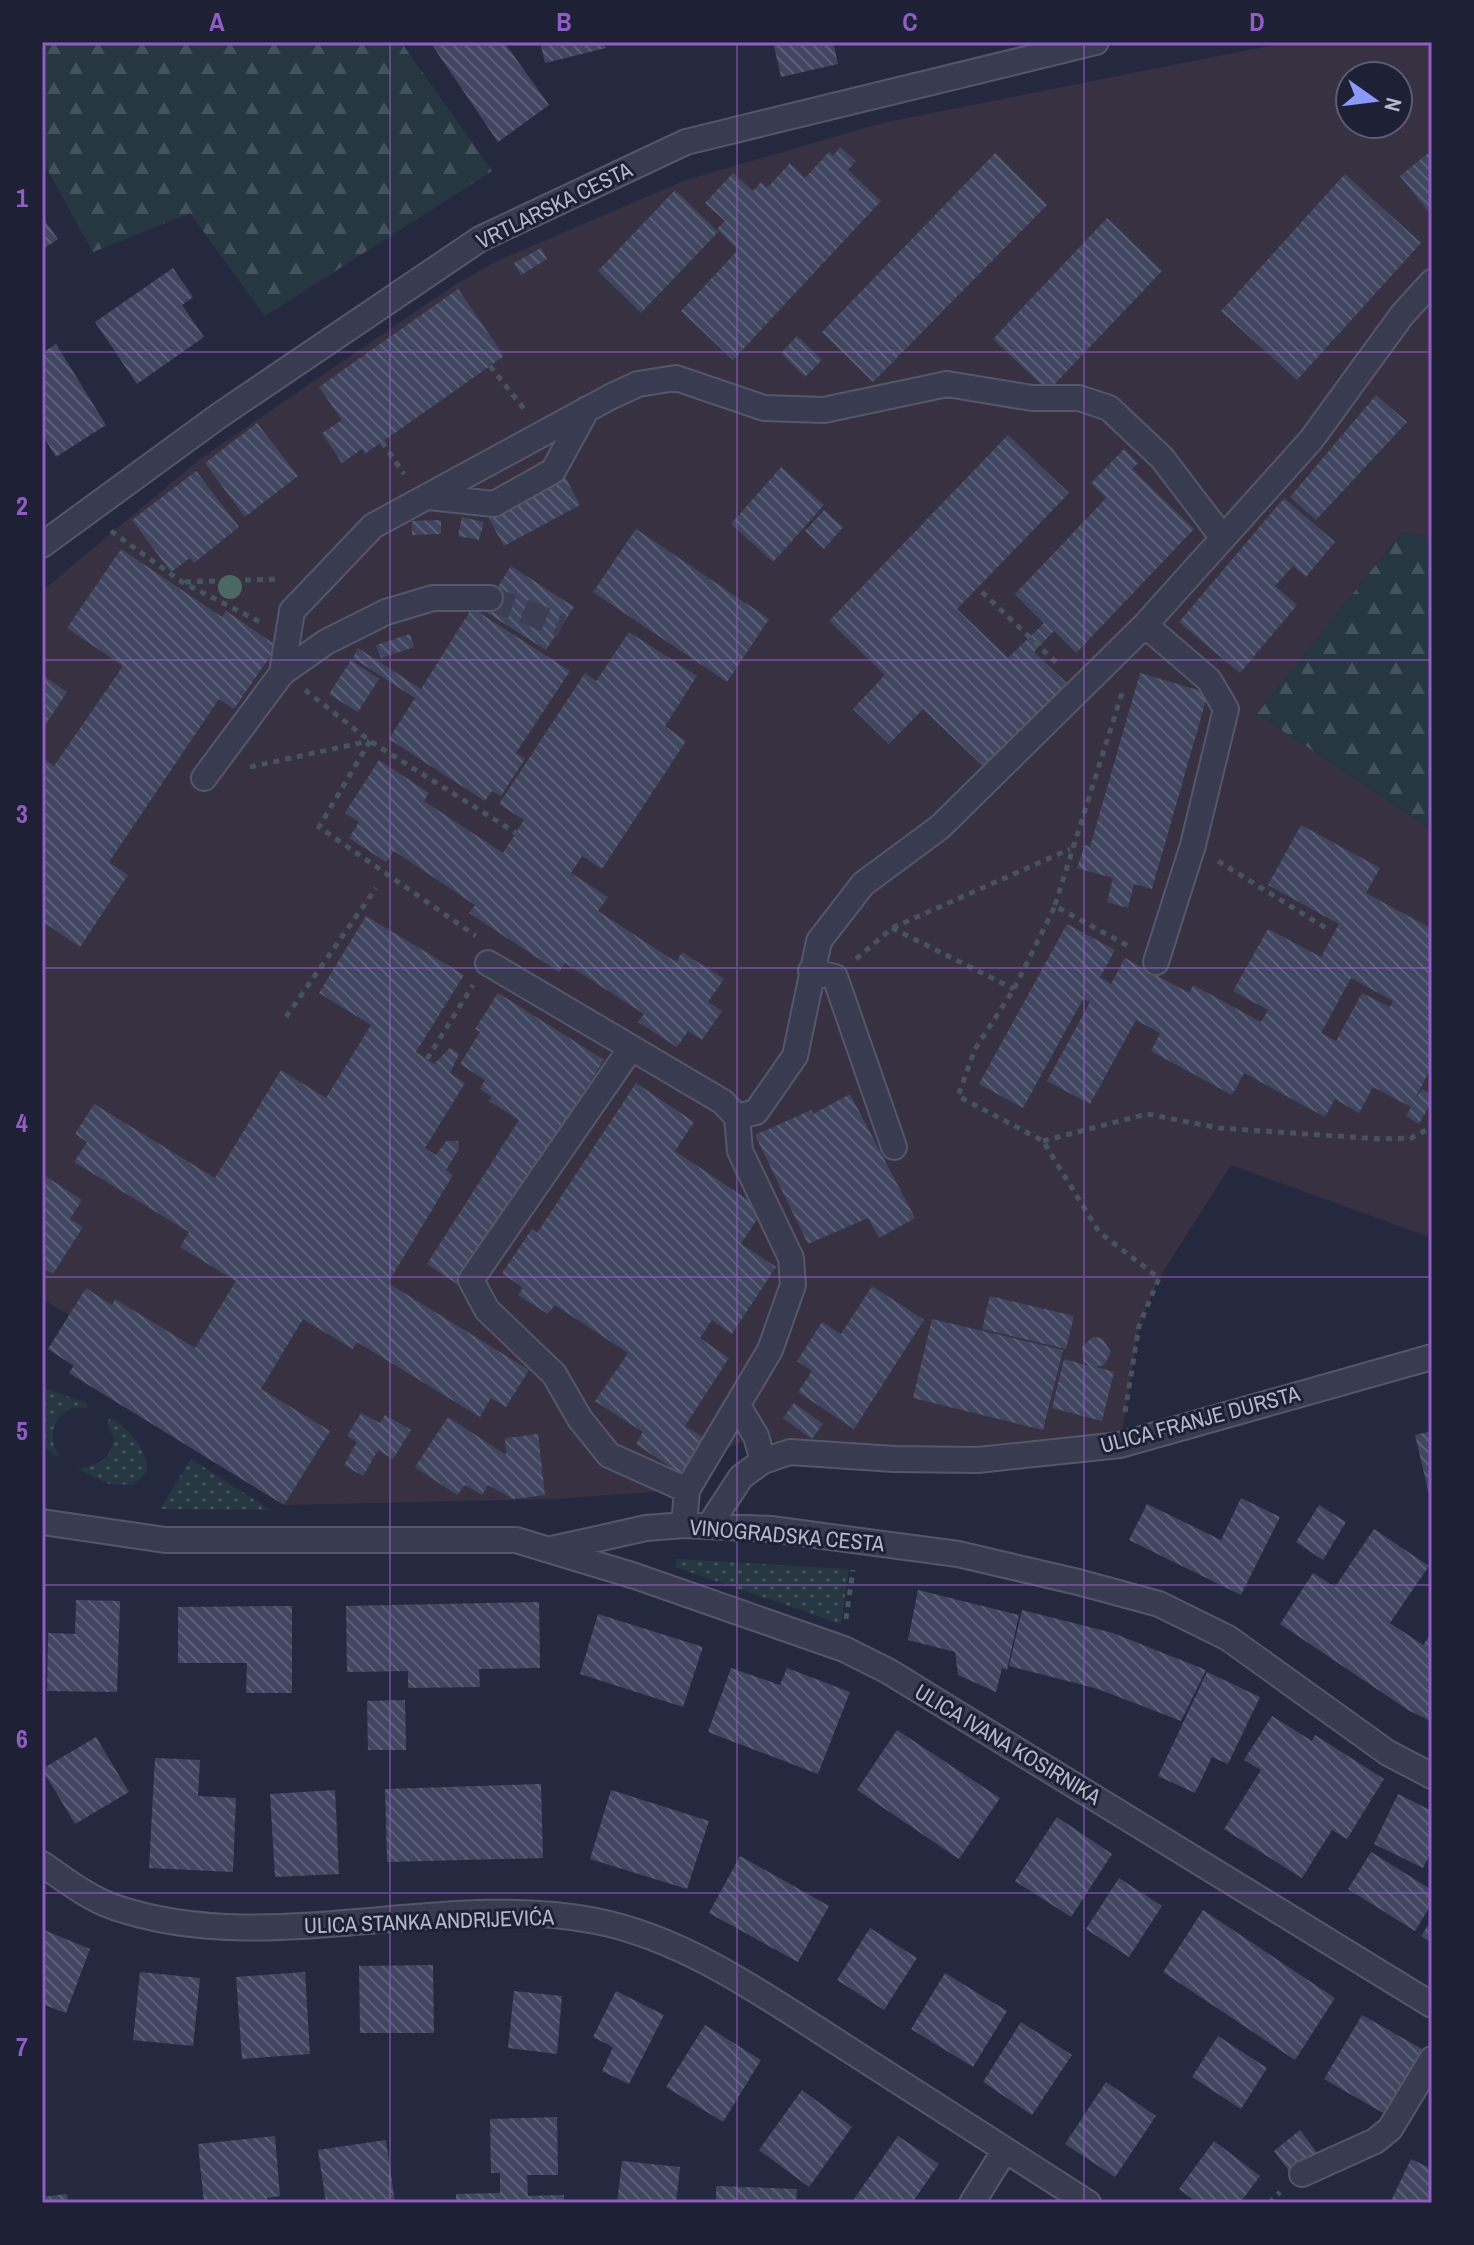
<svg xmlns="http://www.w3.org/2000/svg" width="1474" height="2245" viewBox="0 0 1474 2245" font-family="'Archivo Narrow',sans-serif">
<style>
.medical{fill:#373141;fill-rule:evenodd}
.green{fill:url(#green-dots)}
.forest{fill:url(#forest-firs)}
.building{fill:url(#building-back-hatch);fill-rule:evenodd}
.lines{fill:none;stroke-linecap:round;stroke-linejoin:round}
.minor-tunnel{stroke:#3b3e55;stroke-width:24;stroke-dasharray:24 12;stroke-linecap:butt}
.minor-casing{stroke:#54576a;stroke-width:28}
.path{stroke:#45545e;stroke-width:5;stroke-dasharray:6 6;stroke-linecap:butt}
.minor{stroke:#393c50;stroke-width:24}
.tree{fill:#4c6865}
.grid{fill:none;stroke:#8f5dc3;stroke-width:2;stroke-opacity:0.55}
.labels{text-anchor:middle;stroke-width:6;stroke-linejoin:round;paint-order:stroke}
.street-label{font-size:22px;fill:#b5b8ca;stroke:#1e2135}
.neatline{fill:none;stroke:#8f5dc3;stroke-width:3}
.grid-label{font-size:26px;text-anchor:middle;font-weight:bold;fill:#8f5dc3}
</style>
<defs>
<pattern id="green-dots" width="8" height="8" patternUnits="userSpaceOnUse" patternTransform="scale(2)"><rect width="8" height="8" fill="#273741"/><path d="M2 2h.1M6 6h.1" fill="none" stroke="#44525b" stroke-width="1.8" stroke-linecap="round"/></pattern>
<pattern id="forest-firs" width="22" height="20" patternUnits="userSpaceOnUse" patternTransform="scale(2)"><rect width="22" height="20" fill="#273741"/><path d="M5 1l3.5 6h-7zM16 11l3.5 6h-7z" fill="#44525b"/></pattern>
<pattern id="building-back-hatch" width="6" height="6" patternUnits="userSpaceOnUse" patternTransform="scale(2)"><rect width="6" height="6" fill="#414660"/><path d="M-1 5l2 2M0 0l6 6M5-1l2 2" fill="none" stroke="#5a5f75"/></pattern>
</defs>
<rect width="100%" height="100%" fill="#252940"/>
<!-- medical -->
<path class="medical" d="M 1289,42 L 1432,42 L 1432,538 L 1402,532 L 1257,714 L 1432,830 L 1432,1238 L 1231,1165 L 1159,1278 L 1139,1326 L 1120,1445 L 816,1453 L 756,1436 L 723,1450 L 699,1486 L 653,1492 L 556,1499 L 284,1505 L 69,1373 L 73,1365 L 48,1349 L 69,1315 L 42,1299 L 42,591 L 200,459 L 456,284 L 495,262 L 686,180 L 882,123 ZM 1350,76 L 1398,76 L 1398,124 L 1350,124 Z"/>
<!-- green -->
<path class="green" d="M 42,1379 L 44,1388 L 89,1404 L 86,1408 C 60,1403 44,1431 58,1453 L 56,1457 L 42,1444 Z
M 110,1418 C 127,1426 151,1453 146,1473 L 133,1485 L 109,1484 L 78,1469 C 97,1464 109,1462 114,1439 L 107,1423 Z
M 191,1459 L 271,1510 L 160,1509 Z
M 677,1559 L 849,1569 L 841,1624 L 675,1567 Z"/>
<!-- forest -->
<path class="forest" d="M 42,42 L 401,42 L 492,171 L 265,316 L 190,213 L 93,252 L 42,160 Z
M 1402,532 L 1432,538 L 1432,830 L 1257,714 Z"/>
<!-- building -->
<path class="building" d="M 430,42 L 504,42 L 549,105 L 498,142 Z
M 540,42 L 604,42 L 606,48 L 545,63 Z
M 773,42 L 833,42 L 838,64 L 781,77 Z
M 840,147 L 856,161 L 848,170 L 881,201 L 733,360 L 681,311 L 738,250 L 717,229 L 725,221 L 705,203 L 733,173 L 753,191 L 761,182 L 767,188 L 790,163 L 805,178 L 829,152 L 833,156 Z
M 1432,150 L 1432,216 L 1400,176 Z
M 995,153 L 1047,205 L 873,382 L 822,332 Z
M 1345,174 L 1421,243 L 1297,380 L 1221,311 Z
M 675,190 L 718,232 L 641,313 L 598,271 Z
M 42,217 L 58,239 L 42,250 Z
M 1107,218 L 1162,271 L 1048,391 L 993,339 Z
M 541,248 L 547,259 L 521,275 L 514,263 Z
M 173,268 L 193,297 L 182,305 L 204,337 L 137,384 L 95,322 Z
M 458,289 L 504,356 L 365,454 L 362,449 L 342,463 L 322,433 L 342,420 L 319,387 Z
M 797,336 L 822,360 L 805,377 L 781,353 Z
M 56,344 L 106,425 L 56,457 L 42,434 L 42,353 Z
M 1376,395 L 1407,422 L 1316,520 L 1290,497 Z
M 257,423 L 298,476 L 245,517 L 205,463 Z
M 1008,435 L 1069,493 L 957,609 L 1008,658 L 1044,623 L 1015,594 L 1106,498 L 1091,483 L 1124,449 L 1138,463 L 1132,469 L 1194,529 L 1076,653 L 1054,631 L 1034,652 L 1068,684 L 986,769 L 923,709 L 889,744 L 853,709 L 885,675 L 829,621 Z
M 781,467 L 824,505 L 773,562 L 731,524 Z
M 196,471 L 239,527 L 194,563 L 190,558 L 171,572 L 132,520 Z
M 564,475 L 580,505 L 504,546 L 488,517 Z
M 1284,498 L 1335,542 L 1306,577 L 1293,566 L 1275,586 L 1297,605 L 1240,673 L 1179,622 Z
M 824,510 L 843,527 L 824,549 L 805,531 Z
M 462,517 L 484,522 L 479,540 L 458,536 Z
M 441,520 L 441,534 L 412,535 L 412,521 Z
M 636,529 L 769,619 L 727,682 L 593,592 Z
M 121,549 L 222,617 L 226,611 L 277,646 L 234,709 L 219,699 L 109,862 L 128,875 L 80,947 L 42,921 L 42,758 L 54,766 L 123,666 L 67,628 Z
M 511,566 L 574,607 L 546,650 L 483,610 Z
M 472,608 L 570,671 L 516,753 L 525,759 L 501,796 L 492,791 L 485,801 L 389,739 L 415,698 L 353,658 L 358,648 L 421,689 Z
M 629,632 L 697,676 L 665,726 L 686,741 L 602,869 L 582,856 L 571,873 L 608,897 L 598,911 L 676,962 L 682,952 L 724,979 L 708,1002 L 722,1011 L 702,1040 L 688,1031 L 677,1047 L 638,1022 L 644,1014 L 565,963 L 559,972 L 469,913 L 475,905 L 394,851 L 386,862 L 349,838 L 359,822 L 345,813 L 379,760 L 429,793 L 424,801 L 503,853 L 524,820 L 499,804 L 585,673 L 596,681 Z
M 410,634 L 414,647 L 381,658 L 376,645 Z
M 351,660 L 379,679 L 358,712 L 329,694 Z
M 1140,673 L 1208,693 L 1152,889 L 1134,884 L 1128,908 L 1107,902 L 1113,878 L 1077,868 L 1085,845 L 1090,847 Z
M 42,675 L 67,692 L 42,730 Z
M 1301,825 L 1380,868 L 1366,893 L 1432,929 L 1432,1076 L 1428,1074 L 1413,1102 L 1422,1089 L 1432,1095 L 1432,1101 L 1419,1124 L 1406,1116 L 1411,1107 L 1373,1087 L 1359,1113 L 1335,1099 L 1325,1117 L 1244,1073 L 1232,1095 L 1151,1051 L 1160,1033 L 1136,1020 L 1090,1104 L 1047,1081 L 1090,1002 L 1083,999 L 1023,1108 L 979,1084 L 1067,924 L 1115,950 L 1100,977 L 1111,984 L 1125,958 L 1189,993 L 1193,985 L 1261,1022 L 1268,1010 L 1233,991 L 1268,929 L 1321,957 L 1339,924 L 1268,885 ZM 1351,978 L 1393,1001 L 1390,1007 L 1362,993 L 1336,1041 L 1321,1033 Z
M 366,916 L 464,975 L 416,1052 L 434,1064 L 450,1048 L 459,1054 L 450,1073 L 465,1083 L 425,1148 L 436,1155 L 446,1141 L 458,1141 L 459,1149 L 446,1170 L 453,1175 L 388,1283 L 529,1370 L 506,1407 L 491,1398 L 480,1417 L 357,1342 L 353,1349 L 303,1319 L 261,1389 L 330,1431 L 284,1505 L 69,1373 L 74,1366 L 48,1349 L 86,1288 L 112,1305 L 115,1299 L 195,1348 L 236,1281 L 180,1247 L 189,1232 L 74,1162 L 87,1142 L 75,1134 L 94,1104 L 215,1178 L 281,1070 L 326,1098 L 371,1025 L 319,993 Z
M 498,993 L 604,1060 L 460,1286 L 427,1264 L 519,1120 L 489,1101 L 492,1097 L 480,1089 L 485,1080 L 460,1064 L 480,1032 L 475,1029 Z
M 636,1083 L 694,1122 L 675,1151 L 763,1210 L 741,1244 L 776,1267 L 732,1334 L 712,1320 L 700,1338 L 729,1358 L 685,1426 L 723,1450 L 699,1486 L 636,1444 L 643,1432 L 595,1401 L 628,1353 L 555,1305 L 548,1314 L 518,1295 L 523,1288 L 502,1273 L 532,1229 L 537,1233 Z
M 850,1094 L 915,1218 L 879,1238 L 868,1218 L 808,1244 L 755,1135 L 811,1110 L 813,1114 Z
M 42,1174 L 82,1200 L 70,1219 L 83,1227 L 53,1274 L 42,1267 Z
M 872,1286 L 924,1320 L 854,1429 L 798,1392 L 812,1371 L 797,1361 L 822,1322 L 841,1334 Z
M 990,1296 L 1074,1316 L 1066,1349 L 982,1329 Z
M 932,1319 L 1063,1350 L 1043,1430 L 913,1398 Z
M 1093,1337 L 1102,1338 L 1111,1352 L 1104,1365 L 1096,1367 L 1114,1372 L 1102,1421 L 1052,1408 L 1064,1359 L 1089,1366 L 1083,1360 L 1082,1347 Z
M 794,1403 L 823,1424 L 812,1439 L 783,1418 Z
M 361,1413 L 380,1423 L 385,1415 L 411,1430 L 393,1459 L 378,1450 L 363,1476 L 344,1465 L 357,1442 L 347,1436 Z
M 448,1417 L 506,1455 L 505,1438 L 538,1434 L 545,1495 L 513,1499 L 488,1485 L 482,1495 L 465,1485 L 457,1495 L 415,1467 Z
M 1432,1431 L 1432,1503 L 1431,1503 L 1415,1435 Z
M 1241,1498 L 1280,1517 L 1241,1595 L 1129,1540 L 1147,1504 L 1221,1540 Z
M 1319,1505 L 1346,1522 L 1323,1560 L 1296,1542 Z
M 1374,1529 L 1429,1566 L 1390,1623 L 1423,1645 L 1432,1632 L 1432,1722 L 1408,1710 L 1280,1624 L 1313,1573 L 1335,1587 Z
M 918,1590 L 1019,1615 L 1007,1670 L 1002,1668 L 996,1692 L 958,1675 L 955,1652 L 908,1640 Z
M 76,1600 L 120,1601 L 117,1692 L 47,1691 L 48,1633 L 75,1634 Z
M 539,1602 L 540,1668 L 479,1669 L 480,1687 L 408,1688 L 408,1671 L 347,1672 L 346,1606 Z
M 292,1606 L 292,1693 L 246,1693 L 247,1663 L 178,1663 L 178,1607 Z
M 1022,1610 L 1113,1633 L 1206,1670 L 1181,1721 L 1098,1689 L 1009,1666 Z
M 598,1614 L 703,1647 L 683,1707 L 580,1674 Z
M 731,1668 L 780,1685 L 787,1668 L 850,1692 L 818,1774 L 708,1732 Z
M 1207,1672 L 1260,1697 L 1228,1764 L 1212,1757 L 1195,1793 L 1158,1776 Z
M 405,1700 L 406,1750 L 368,1750 L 367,1701 Z
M 1272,1716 L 1312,1741 L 1315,1735 L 1384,1779 L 1347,1839 L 1332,1830 L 1302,1878 L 1224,1829 L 1261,1770 L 1244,1760 Z
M 897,1730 L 1000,1798 L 959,1859 L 857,1790 Z
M 96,1737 L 129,1792 L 75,1824 L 42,1769 Z
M 155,1758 L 200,1760 L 198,1796 L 236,1798 L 233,1872 L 149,1868 Z
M 541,1784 L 543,1858 L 387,1862 L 385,1789 Z
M 335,1790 L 339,1874 L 275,1877 L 270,1794 Z
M 611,1790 L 709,1821 L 687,1889 L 590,1859 Z
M 1398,1794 L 1432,1811 L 1432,1850 L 1423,1868 L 1374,1844 Z
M 1057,1817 L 1112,1854 L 1071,1917 L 1015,1881 Z
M 1371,1852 L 1432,1890 L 1432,1903 L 1415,1931 L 1348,1889 Z
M 740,1856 L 829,1906 L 798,1962 L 709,1913 Z
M 1119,1878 L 1162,1906 L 1129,1957 L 1086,1929 Z
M 1203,1910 L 1335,1998 L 1295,2060 L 1163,1972 Z
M 1432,1919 L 1432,1943 L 1421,1936 Z
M 870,1928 L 917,1958 L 884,2010 L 837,1980 Z
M 44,1930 L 90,1949 L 66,2013 L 42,2004 Z
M 433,1965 L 434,2033 L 360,2033 L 359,1966 Z
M 140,1972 L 200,1978 L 193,2046 L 133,2040 Z
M 305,1972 L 310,2054 L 242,2059 L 236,1977 Z
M 945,1973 L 1007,2011 L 973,2067 L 911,2029 Z
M 514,1991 L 562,1996 L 557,2054 L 508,2048 Z
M 616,1991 L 664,2015 L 629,2084 L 602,2071 L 613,2047 L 593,2037 Z
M 1362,2015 L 1422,2049 L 1385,2114 L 1324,2079 Z
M 1021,2022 L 1072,2055 L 1032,2115 L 983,2082 Z
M 705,2025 L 761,2060 L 723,2122 L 666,2087 Z
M 1218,2036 L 1267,2068 L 1241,2109 L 1192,2077 Z
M 1106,2082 L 1156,2116 L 1115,2177 L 1065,2144 Z
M 802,2090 L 852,2127 L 809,2187 L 759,2150 Z
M 557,2117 L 558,2175 L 527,2175 L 528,2196 L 564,2195 L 564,2203 L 456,2203 L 456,2194 L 500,2193 L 500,2173 L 491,2173 L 490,2119 Z
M 1300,2130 L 1318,2154 L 1292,2175 L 1274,2151 Z
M 275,2136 L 280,2196 L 267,2198 L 267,2203 L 204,2203 L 198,2144 Z
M 898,2136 L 939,2164 L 912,2203 L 860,2203 L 854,2199 Z
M 386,2140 L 395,2203 L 326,2203 L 318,2150 Z
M 1214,2141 L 1260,2176 L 1240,2203 L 1198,2203 L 1179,2189 Z
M 1411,2159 L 1432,2169 L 1432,2203 L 1390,2203 Z
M 622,2161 L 680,2167 L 676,2203 L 617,2203 Z
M 716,2186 L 797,2189 L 796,2203 L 716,2203 Z
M 67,2194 L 68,2203 L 42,2203 L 42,2197 Z"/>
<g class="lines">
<!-- minor-tunnel -->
<path class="minor-tunnel" d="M 490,598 L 562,626"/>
<defs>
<path id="minor" d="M 429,497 L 494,504 L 553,471 L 587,409
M 42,545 L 220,415 L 480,239 L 686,142 L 1096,42
M 1145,625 L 1209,680 L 1226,709 L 1193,845 L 1156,962
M 282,673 L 292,611 L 373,526 L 610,397 L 638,384 L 676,378 L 764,408 L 824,410 L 947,384 L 1032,398 L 1079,398 L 1109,408 L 1162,458 L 1223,538
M 204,778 L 282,673 L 326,642 L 386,612 L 433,598 L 490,598
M 488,963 L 723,1102 L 737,1117
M 811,971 L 835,977 L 894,1147
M 631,1048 L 471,1280 L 487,1310 L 554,1374 L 580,1419 L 609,1455 L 687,1490
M 738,1406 L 756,1436 L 763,1461
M 42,1522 L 165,1540 L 516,1540 L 635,1576 L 844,1649 L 888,1671 L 1432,2005
M 684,1525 L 687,1490 L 770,1350 L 793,1285 L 791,1258 L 740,1151 L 737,1117 L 756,1112 L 795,1056 L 819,941 L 863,884 L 940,827 L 1145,625 L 1311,440 L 1402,315 L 1432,282
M 709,1526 L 741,1477 L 763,1461 L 790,1452 L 894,1459 L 978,1460 L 1120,1445 L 1432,1357
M 552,1549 L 646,1528 L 684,1525 L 771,1529 L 958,1554 L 1078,1582 L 1159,1604 L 1228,1638 L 1388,1753 L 1432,1776
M 42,1864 C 64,1879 88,1898 114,1907 C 267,1960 440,1890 596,1921 C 688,1939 771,2000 848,2049 C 928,2101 1008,2152 1088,2203
M 1302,2174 L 1375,2141 L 1390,2129 L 1432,2059
M 972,2203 L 1005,2150"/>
</defs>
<!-- minor casing -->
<use href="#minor" class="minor-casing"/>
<!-- path -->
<path class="path" d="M 490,366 L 525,410
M 382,442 L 404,474
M 111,531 L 182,582 L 262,623
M 185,582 L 279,579
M 982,592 L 1060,666
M 305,690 L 370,741 L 516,833
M 370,741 L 319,827 L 476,936
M 250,767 L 369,741
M 1218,861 L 1329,930
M 1055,905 L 1123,690
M 892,928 L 1014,989
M 856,959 L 892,928 L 1070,849
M 286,1017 L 376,888
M 427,1059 L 473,985
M 1043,1141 L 1147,1114 L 1219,1128 L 1381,1139 L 1411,1138 L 1432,1127
M 1125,1412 L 1139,1326 L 1159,1278 L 1099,1232 L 1043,1141 L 958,1096 L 975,1049 L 1014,989 L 1055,906 L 1130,947
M 846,1619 L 853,1570
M 1269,2203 L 1280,2192"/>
<!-- minor -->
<use href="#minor" class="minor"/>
</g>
<!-- trees -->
<circle class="tree" cx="230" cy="587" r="12"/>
<!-- grid -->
<path class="grid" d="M 390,42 L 390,2203M 737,42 L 737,2203M 1084,42 L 1084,2203M 42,352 L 1432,352M 42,660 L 1432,660M 42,968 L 1432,968M 42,1277 L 1432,1277M 42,1585 L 1432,1585M 42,1893 L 1432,1893"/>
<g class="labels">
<!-- street labels -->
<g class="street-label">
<text transform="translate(554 205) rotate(-26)" y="8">VRTLARSKA CESTA</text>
<text transform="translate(1200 1419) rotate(-15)" y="8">ULICA FRANJE DURSTA</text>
<text transform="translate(787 1535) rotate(5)" y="8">VINOGRADSKA CESTA</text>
<text transform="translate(1008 1744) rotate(31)" y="8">ULICA IVANA KOSIRNIKA</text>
<text transform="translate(429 1921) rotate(-2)" y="8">ULICA STANKA ANDRIJEVIĆA</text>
</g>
</g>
<!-- border -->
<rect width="1474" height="2245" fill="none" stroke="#1e2135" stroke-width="88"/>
<!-- north arrow -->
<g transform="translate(1374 100) rotate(104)"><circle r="38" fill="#1e2135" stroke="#5a5d71" stroke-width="2"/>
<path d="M0-6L14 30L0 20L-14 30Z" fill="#8b99fa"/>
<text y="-12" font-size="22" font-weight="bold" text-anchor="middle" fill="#b5b8ca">N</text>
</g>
<rect x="44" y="44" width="1386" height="2157" class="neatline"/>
<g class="grid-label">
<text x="217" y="31">A</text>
<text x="564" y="31">B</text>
<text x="910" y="31">C</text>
<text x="1257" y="31">D</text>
<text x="22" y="207">1</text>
<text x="22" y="515">2</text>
<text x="22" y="823">3</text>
<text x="22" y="1132">4</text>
<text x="22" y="1440">5</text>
<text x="22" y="1748">6</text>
<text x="22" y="2056">7</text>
</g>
</svg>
